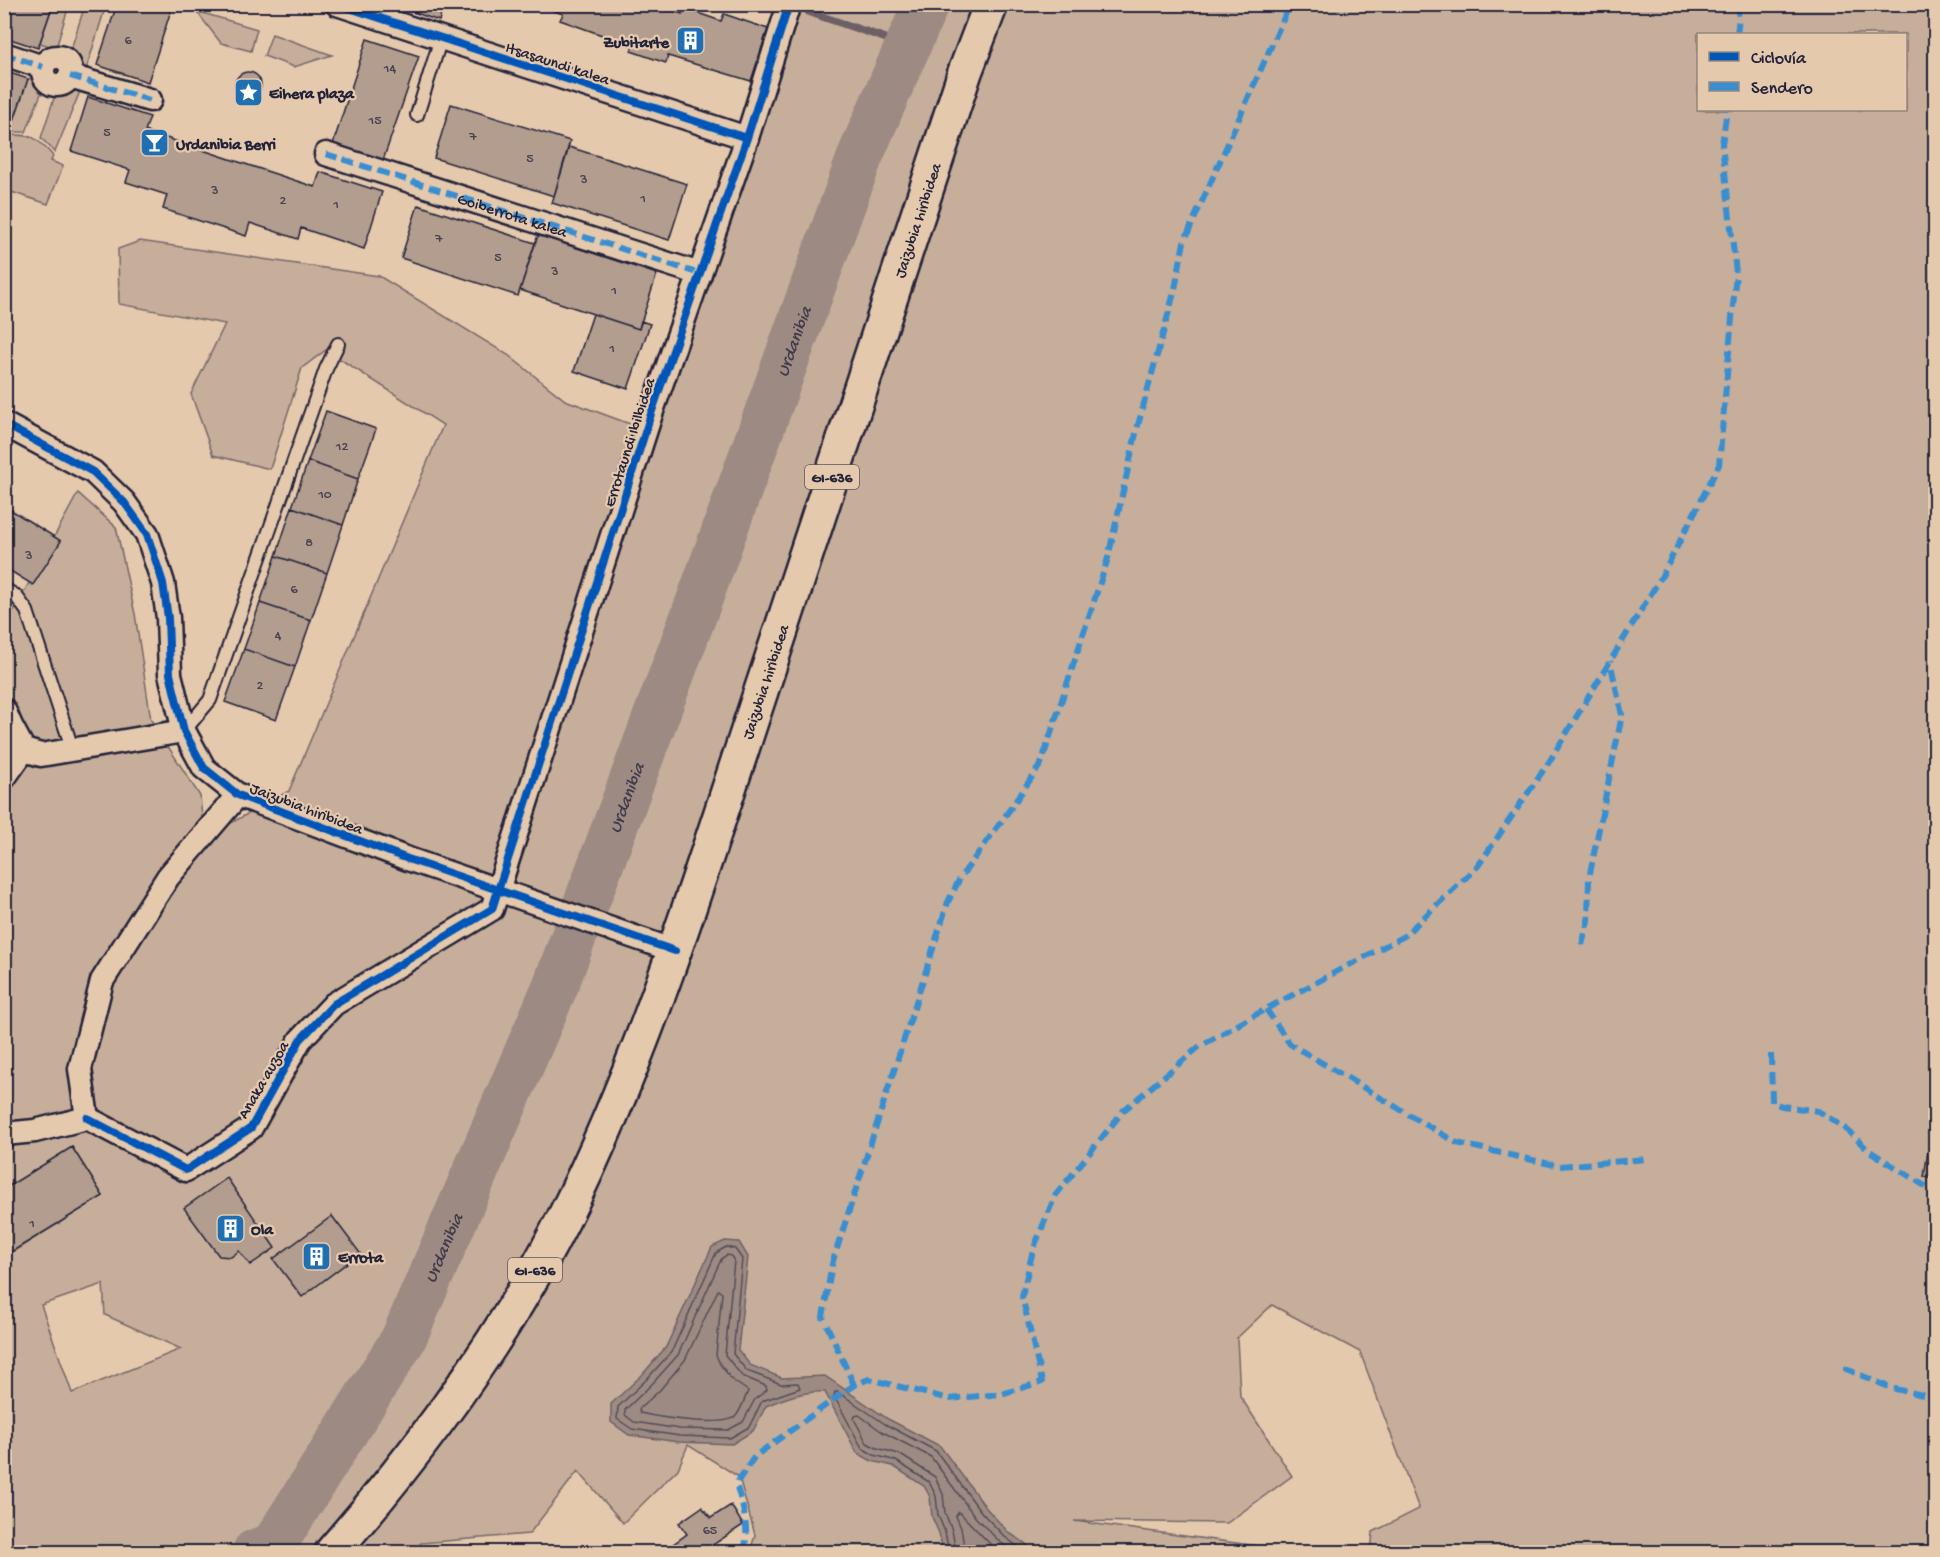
<svg xmlns="http://www.w3.org/2000/svg" width="1940" height="1557" viewBox="0 0 1940 1557" font-family="'Gochi Hand',sans-serif">
<style>
.green{fill:#c6ae9a;stroke:#74686a;stroke-width:1.5;fill-rule:evenodd}
.water{fill:#9d8b83;stroke:#6c6166;stroke-width:1.5}
.lines{fill:none;stroke-linecap:round;stroke-linejoin:round}
.shore{stroke:#534c58;stroke-width:1.5}
.stream{stroke:#6c6166;stroke-width:8}
.river{stroke:#9d8b83;stroke-width:46}
.building{fill:#b29d8f;stroke:#22223b;stroke-width:1.5}
.lane-casing{stroke:#22223b;stroke-width:16}
.street-casing{stroke:#22223b;stroke-width:27}
.primary-casing{stroke:#22223b;stroke-width:38}
.lane{stroke:#e5c9ad;stroke-width:12}
.street{stroke:#e5c9ad;stroke-width:22}
.primary{stroke:#e5c9ad;stroke-width:33}
.quiet{stroke:#398ed0;stroke-width:6;stroke-dasharray:12 6;stroke-linecap:butt}
.cycleway-casing{stroke:#e5c9ad;stroke-width:11}
.cycleway{stroke:#0057b8;stroke-width:8}
.labels{text-anchor:middle;stroke-width:4.5;stroke-linejoin:round;paint-order:stroke}
.number-label{font-size:14px;fill:#464150}
.shield{fill:#e5c9ad;stroke:#5c545d;stroke-width:1.5}
.shield-label{font-size:15px;font-weight:bold;fill:#22223b}
.poi-label{font-size:16px;font-weight:bold;fill:#22223b;stroke:#e5c9ad;text-anchor:start}
.street-label{font-size:16px;fill:#22223b;stroke:#e5c9ad}
.water-label{font-size:18px;font-style:italic;fill:#413c4d;stroke:#e5c9ad}
</style>
<rect width="100%" height="100%" fill="#e5c9ad"/>
<filter id="ink" filterUnits="userSpaceOnUse"><feTurbulence type="fractalNoise" baseFrequency=".0167" numOctaves="2"/><feDisplacementMap in="SourceGraphic" scale="12" xChannelSelector="R" yChannelSelector="G"/><feConvolveMatrix kernelMatrix="1 2 1 2 8 2 1 2 1" color-interpolation-filters="sRGB"/></filter>
<g filter="url(#ink)">
<!-- green -->
<path class="green" d="M 53,5 L 69,5 L 56,48 L 40,43 Z
M 85,5 L 106,5 L 86,70 L 71,49 Z
M 789,5 L 1935,5 L 1935,1552 L 1371,1552 L 1373,1532 L 1419,1509 L 1360,1352 L 1272,1305 L 1237,1338 L 1240,1396 L 1292,1476 L 1227,1523 L 1074,1521 L 1302,1552 L 750,1552 L 755,1535 L 739,1477 L 688,1445 L 678,1469 L 623,1523 L 578,1471 L 529,1534 L 421,1543 L 414,1552 L 5,1552 L 5,1248 L 9,1254 L 103,1196 L 72,1147 L 5,1189 L 5,608 L 13,612 L 78,493 L 116,527 L 135,614 L 151,720 L 200,796 L 204,838 L 289,791 L 443,425 L 326,350 L 302,368 L 270,469 L 213,455 L 191,394 L 225,324 L 119,304 L 118,249 L 140,241 L 379,276 L 508,355 L 565,400 L 649,431 ZM 1698,34 L 1906,34 L 1906,110 L 1698,110 ZM 103,1284 L 105,1315 L 181,1349 L 72,1393 L 41,1305 Z
M 196,11 L 257,29 L 251,51 L 221,43 Z
M 272,34 L 332,55 L 294,67 L 264,56 Z
M 35,78 L 42,91 L 26,132 L 10,132 L 28,79 Z
M 72,86 L 81,89 L 55,152 L 41,138 L 55,95 Z
M 5,135 C 32,135 34,134 53,156 L 51,161 L 63,166 L 48,204 L 5,190 Z"/>
<!-- water -->
<path class="water" d="M 725,1241 L 739,1242 L 748,1257 L 738,1350 L 750,1365 L 782,1378 L 825,1376 L 888,1419 L 940,1446 L 987,1509 L 1009,1533 L 1025,1543 L 1033,1552 L 943,1552 L 939,1533 L 932,1517 L 930,1497 L 924,1486 L 893,1466 L 872,1461 L 857,1453 L 825,1392 C 805,1390 784,1398 766,1406 L 753,1431 L 732,1444 L 679,1442 L 629,1435 L 611,1422 L 611,1404 L 642,1375 L 666,1347 L 712,1247 Z"/>
<g class="lines">
<!-- shore -->
<path class="shore" d="M 726,1247 L 735,1249 L 742,1259 L 733,1354 L 747,1371 L 781,1384 L 798,1383 L 800,1388 L 762,1401 L 749,1427 L 730,1438 L 680,1436 L 632,1429 L 617,1419 L 618,1407 L 647,1379 L 672,1351 L 716,1253 Z
M 727,1255 L 731,1256 L 734,1261 L 725,1355 L 742,1376 L 766,1386 L 767,1390 L 755,1399 L 743,1422 L 728,1430 L 680,1429 L 634,1422 L 625,1415 L 625,1410 L 652,1384 L 678,1355 L 718,1266 L 722,1258 Z
M 718,1290 L 722,1293 L 716,1355 L 720,1364 L 732,1380 L 748,1391 C 745,1398 741,1410 736,1416 C 724,1428 657,1417 640,1413 L 639,1409 L 659,1391 L 685,1360 Z
M 949,1552 L 945,1532 L 938,1515 L 936,1496 L 929,1482 L 896,1461 L 874,1455 L 862,1448 L 834,1396 L 835,1392 L 838,1392 L 885,1424 L 936,1451 L 982,1513 L 1005,1537 L 1025,1552
M 956,1552 L 952,1530 L 945,1513 L 943,1494 L 935,1477 L 899,1454 L 877,1448 L 867,1443 L 854,1419 L 855,1416 L 859,1415 L 881,1431 L 931,1457 L 976,1518 L 1000,1542 L 1014,1552
M 965,1552 L 961,1528 L 956,1516 L 959,1512 L 998,1552"/>
<!-- stream -->
<path class="stream" d="M 809,12 L 908,46"/>
<!-- river -->
<path class="river" id="s1" d="M 255,1552 L 273,1546 L 403,1340 L 555,987 L 699,601 L 861,154 L 926,4"/>
</g>
<!-- building -->
<path class="building" d="M 4,4 L 53,4 L 38,48 L 4,37 Z
M 117,4 L 173,4 L 148,82 L 97,65 Z
M 390,4 L 444,4 L 439,21 Z
M 534,4 L 655,4 L 682,14 L 683,8 L 721,21 L 724,14 L 768,29 L 751,81 L 668,56 L 666,63 L 631,51 L 633,46 L 560,20 L 563,14 Z
M 367,39 L 419,56 L 381,166 L 331,150 Z
M 4,71 L 28,79 L 10,132 L 4,130 Z
M235 85a13 13 0 1 1 26 0a13 13 0 1 1-26 0Z
M 88,97 L 150,117 L 145,131 L 315,187 L 320,172 L 382,192 L 364,249 L 301,228 L 298,239 L 250,223 L 246,236 L 163,209 L 167,195 L 126,182 L 130,170 L 71,151 Z
M 451,104 L 570,141 L 554,196 L 434,158 Z
M 569,147 L 687,184 L 669,240 L 552,203 Z
M 418,205 L 535,243 L 518,296 L 401,258 Z
M 538,235 L 657,274 L 639,329 L 520,290 Z
M 593,314 L 639,329 L 641,321 L 650,324 L 628,389 L 574,371 Z
M 326,411 L 376,429 L 358,479 L 308,461 Z
M 308,461 L 358,479 L 343,525 L 292,507 Z
M 292,507 L 343,525 L 327,573 L 276,556 Z
M 11,510 L 61,541 L 33,585 L 4,567 L 4,520 Z
M 276,556 L 327,573 L 311,620 L 260,603 Z
M 260,603 L 311,620 L 295,667 L 244,649 Z
M 244,649 L 295,667 L 276,720 L 225,702 Z
M 72,1147 L 103,1196 L 8,1254 L 4,1248 L 4,1189 Z
M 1928,1151 L 1936,1152 L 1936,1179 L 1924,1177 Z
M 227,1178 L 275,1248 L 250,1265 L 239,1251 L 231,1257 L 219,1256 L 184,1208 Z
M 332,1216 L 360,1253 L 302,1297 L 273,1259 Z
M 731,1505 L 743,1525 L 705,1550 L 707,1552 L 662,1552 L 687,1534 L 679,1523 L 702,1507 L 711,1518 Z"/>
<g class="lines">
<defs>
<path id="lane" d="M 417,115 L 441,38
M 4,589 L 16,596 L 27,611 L 73,751
M 184,731 L 210,700 L 326,369 L 338,344"/>
<g id="street">
<path d="M 337,4 L 747,138"/>
<path d="M 4,54 L 43,67"/>
<circle cx="57" cy="71" r="14"/>
<path d="M 70,76 L 150,100"/>
<path id="s2" d="M 326,154 L 700,274"/>
<path d="M 4,424 L 93,472 L 124,502 L 147,534 L 163,583 L 168,618 L 170,674 L 184,731 L 204,768 L 238,795 L 408,859 L 675,951"/>
<path d="M 4,710 L 11,726 L 24,750 L 41,755 L 184,731"/>
<path d="M 4,778 L 24,750"/>
<path d="M 87,1118 L 186,1170 L 251,1128 L 300,1040 L 334,1004 L 492,909 L 651,414 L 747,138 L 789,4"/>
<path d="M 4,1134 L 35,1131 L 87,1118 L 80,1069 L 102,981 L 168,877 L 238,795"/>
</g>
<g id="primary">
<path id="s3" d="M 332,1552 C 421,1450 503,1340 564,1218 C 650,1045 705,859 766,676 C 832,475 899,274 965,72 L 991,4"/>
</g>
</defs>
<!-- lane casing -->
<use href="#lane" class="lane-casing"/>
<!-- street casing -->
<use href="#street" class="street-casing"/>
<!-- primary casing -->
<use href="#primary" class="primary-casing"/>
<!-- lane -->
<use href="#lane" class="lane"/>
<!-- street -->
<use href="#street" class="street"/>
<!-- primary -->
<use href="#primary" class="primary"/>
<!-- quiet -->
<path class="quiet" d="M 1736,4 L 1739,17 L 1737,34
M 4,54 L 43,67
M 70,76 L 150,100
M 326,154 L 700,274
M 1582,945 L 1588,921 L 1589,878 L 1622,715 L 1610,661
M 1266,1009 L 1290,1044 L 1457,1143 L 1559,1166 L 1648,1159
M 1771,1054 L 1772,1102 L 1782,1106 L 1818,1111 L 1844,1127 L 1868,1150 L 1936,1193
M 1844,1368 L 1891,1388 L 1936,1398
M 854,1385 L 823,1317 L 832,1264 L 948,902 L 960,878 L 1001,822 L 1041,764 L 1108,558 L 1137,429 L 1175,289 L 1184,242 L 1290,4
M 744,1552 C 750,1528 743,1507 736,1484 L 755,1456 L 854,1385 L 869,1379 L 949,1399 L 1001,1394 L 1042,1382 L 1022,1296 L 1033,1250 L 1055,1196 L 1124,1110 L 1200,1046 L 1266,1009 L 1404,936 L 1478,866 L 1549,762 L 1663,574 L 1719,465 L 1736,273 L 1722,144 L 1727,110"/>
<defs>
<path id="cycleway" d="M 337,4 L 747,138
M 4,424 L 93,472 L 124,502 L 147,534 L 163,583 L 168,618 L 170,674 L 184,731 L 204,768 L 238,795 L 408,859 L 675,951
M 87,1118 L 186,1170 L 251,1128 L 300,1040 L 334,1004 L 492,909 L 651,414 L 747,138 L 789,4"/>
</defs>
<!-- cycleway casing -->
<use href="#cycleway" class="cycleway-casing"/>
<!-- cycleway -->
<use href="#cycleway" class="cycleway"/>
</g>
</g>
<!-- icons -->
<defs>
<symbol id="building-square" viewBox="-11 -11 22 22"><rect x="-9" y="-9" width="18" height="18" rx="4" fill="#1f6fb2" stroke="#e5c9ad"/><path d="M-4-6H4V6H1V3H-1V6H-4ZM-2.5-4.3h1.7v1.8h-1.7ZM.8-4.3h1.7v1.8H.8ZM-2.5-1h1.7V.8h-1.7ZM.8-1h1.7V.8H.8Z" fill="#fff"/></symbol>
<symbol id="sight-square" viewBox="-11 -11 22 22"><rect x="-9" y="-9" width="18" height="18" rx="4" fill="#1f6fb2" stroke="#e5c9ad"/><path d="M0-6L1.8-2.2L6-1.7L2.9 1.2L3.7 5.4L0 3.3L-3.7 5.4L-2.9 1.2L-6-1.7L-1.8-2.2Z" fill="#fff"/></symbol>
<symbol id="bar-square" viewBox="-11 -11 22 22"><rect x="-9" y="-9" width="18" height="18" rx="4" fill="#1f6fb2" stroke="#e5c9ad"/><path d="M-6-5H6L.8 .8V4.5H3.5V6h-7V4.5H-.8V.8Z" fill="#fff"/></symbol>
</defs>
<g fill-rule="evenodd">
<use href="#building-square" x="674" y="24" width="33" height="33"/>
<use href="#sight-square" x="232" y="76" width="33" height="33"/>
<use href="#bar-square" x="138" y="126" width="33" height="33"/>
<use href="#building-square" x="214" y="1212" width="33" height="33"/>
<use href="#building-square" x="300" y="1240" width="33" height="33"/>
</g>
<g class="labels">
<!-- number labels -->
<g class="number-label">
<text x="128" y="44">6</text>
<text x="390" y="72">14</text>
<text x="375" y="124">15</text>
<text x="107" y="136">5</text>
<text x="473" y="140">7</text>
<text x="530" y="162">5</text>
<text x="584" y="183">3</text>
<text x="215" y="194">3</text>
<text x="643" y="202">1</text>
<text x="283" y="204">2</text>
<text x="336" y="208">1</text>
<text x="439" y="242">7</text>
<text x="498" y="261">5</text>
<text x="555" y="275">3</text>
<text x="614" y="294">1</text>
<text x="612" y="352">1</text>
<text x="342" y="450">12</text>
<text x="325" y="498">10</text>
<text x="309" y="546">8</text>
<text x="29" y="559">3</text>
<text x="294" y="593">6</text>
<text x="278" y="639">4</text>
<text x="260" y="689">2</text>
<text x="32" y="1227">1</text>
<text x="710" y="1534">65</text>
</g>
<!-- shield labels -->
<g class="shield">
<rect x="805" y="465" width="54" height="24" rx="4.5"/>
<rect x="508" y="1258" width="54" height="24" rx="4.5"/>
</g>
<g class="shield-label">
<text x="832" y="482">GI-636</text>
<text x="535" y="1275">GI-636</text>
</g>
<!-- poi labels -->
<g class="poi-label">
<text x="669" y="47" text-anchor="end">Zubitarte</text>
<text x="269" y="98">Eihera plaza</text>
<text x="176" y="149">Urdanibia Berri</text>
<text x="251" y="1234">Ola</text>
<text x="338" y="1262">Errota</text>
</g>
<!-- street labels -->
<g class="street-label">
<text transform="translate(558 62) rotate(18)" y="6">Itsasaundi kalea</text>
<text dy="6" stroke="none"><textPath href="#s2" startOffset="196">Goiberrota kalea</textPath></text>
<text dy="6" stroke="none"><textPath href="#s3" startOffset="1467">Jaizubia hiribidea</textPath></text>
<text transform="translate(628 442) rotate(-72)" y="6">Errotaundi Ibilbidea</text>
<text dy="6" stroke="none"><textPath href="#s3" startOffset="981">Jaizubia hiribidea</textPath></text>
<text transform="translate(307 807) rotate(21)" y="6">Jaizubia hiribidea</text>
<text transform="translate(262 1079) rotate(-60)" y="6">Anaka auzoa</text>
</g>
<!-- water labels -->
<g class="water-label">
<text dy="6" stroke="none"><textPath href="#s1" startOffset="1335">Urdanibia</textPath></text>
<text dy="6" stroke="none"><textPath href="#s1" startOffset="849">Urdanibia</textPath></text>
<text dy="6" stroke="none"><textPath href="#s1" startOffset="363">Urdanibia</textPath></text>
</g>
</g>
<!-- margin -->
<rect width="1940" height="1557" fill="none" stroke="#e5c9ad" stroke-width="24"/>
<rect x="12" y="12" width="1916" height="1533" fill="none" stroke="#22223b" stroke-width="2" filter="url(#ink)"/>
<!-- legend -->
<rect x="1697" y="33" width="210" height="78" fill="#e5c9ad" stroke="#97867f" stroke-width="1.5"/>
<rect x="1709" y="52" width="30" height="9" fill="#0057b8" stroke="#97867f" stroke-width="1.5"/>
<text x="1751" y="63" font-size="18" fill="#22223b">Ciclovía</text>
<rect x="1709" y="82" width="30" height="9" fill="#398ed0" stroke="#97867f" stroke-width="1.5"/>
<text x="1751" y="93" font-size="18" fill="#22223b">Sendero</text>
</svg>
